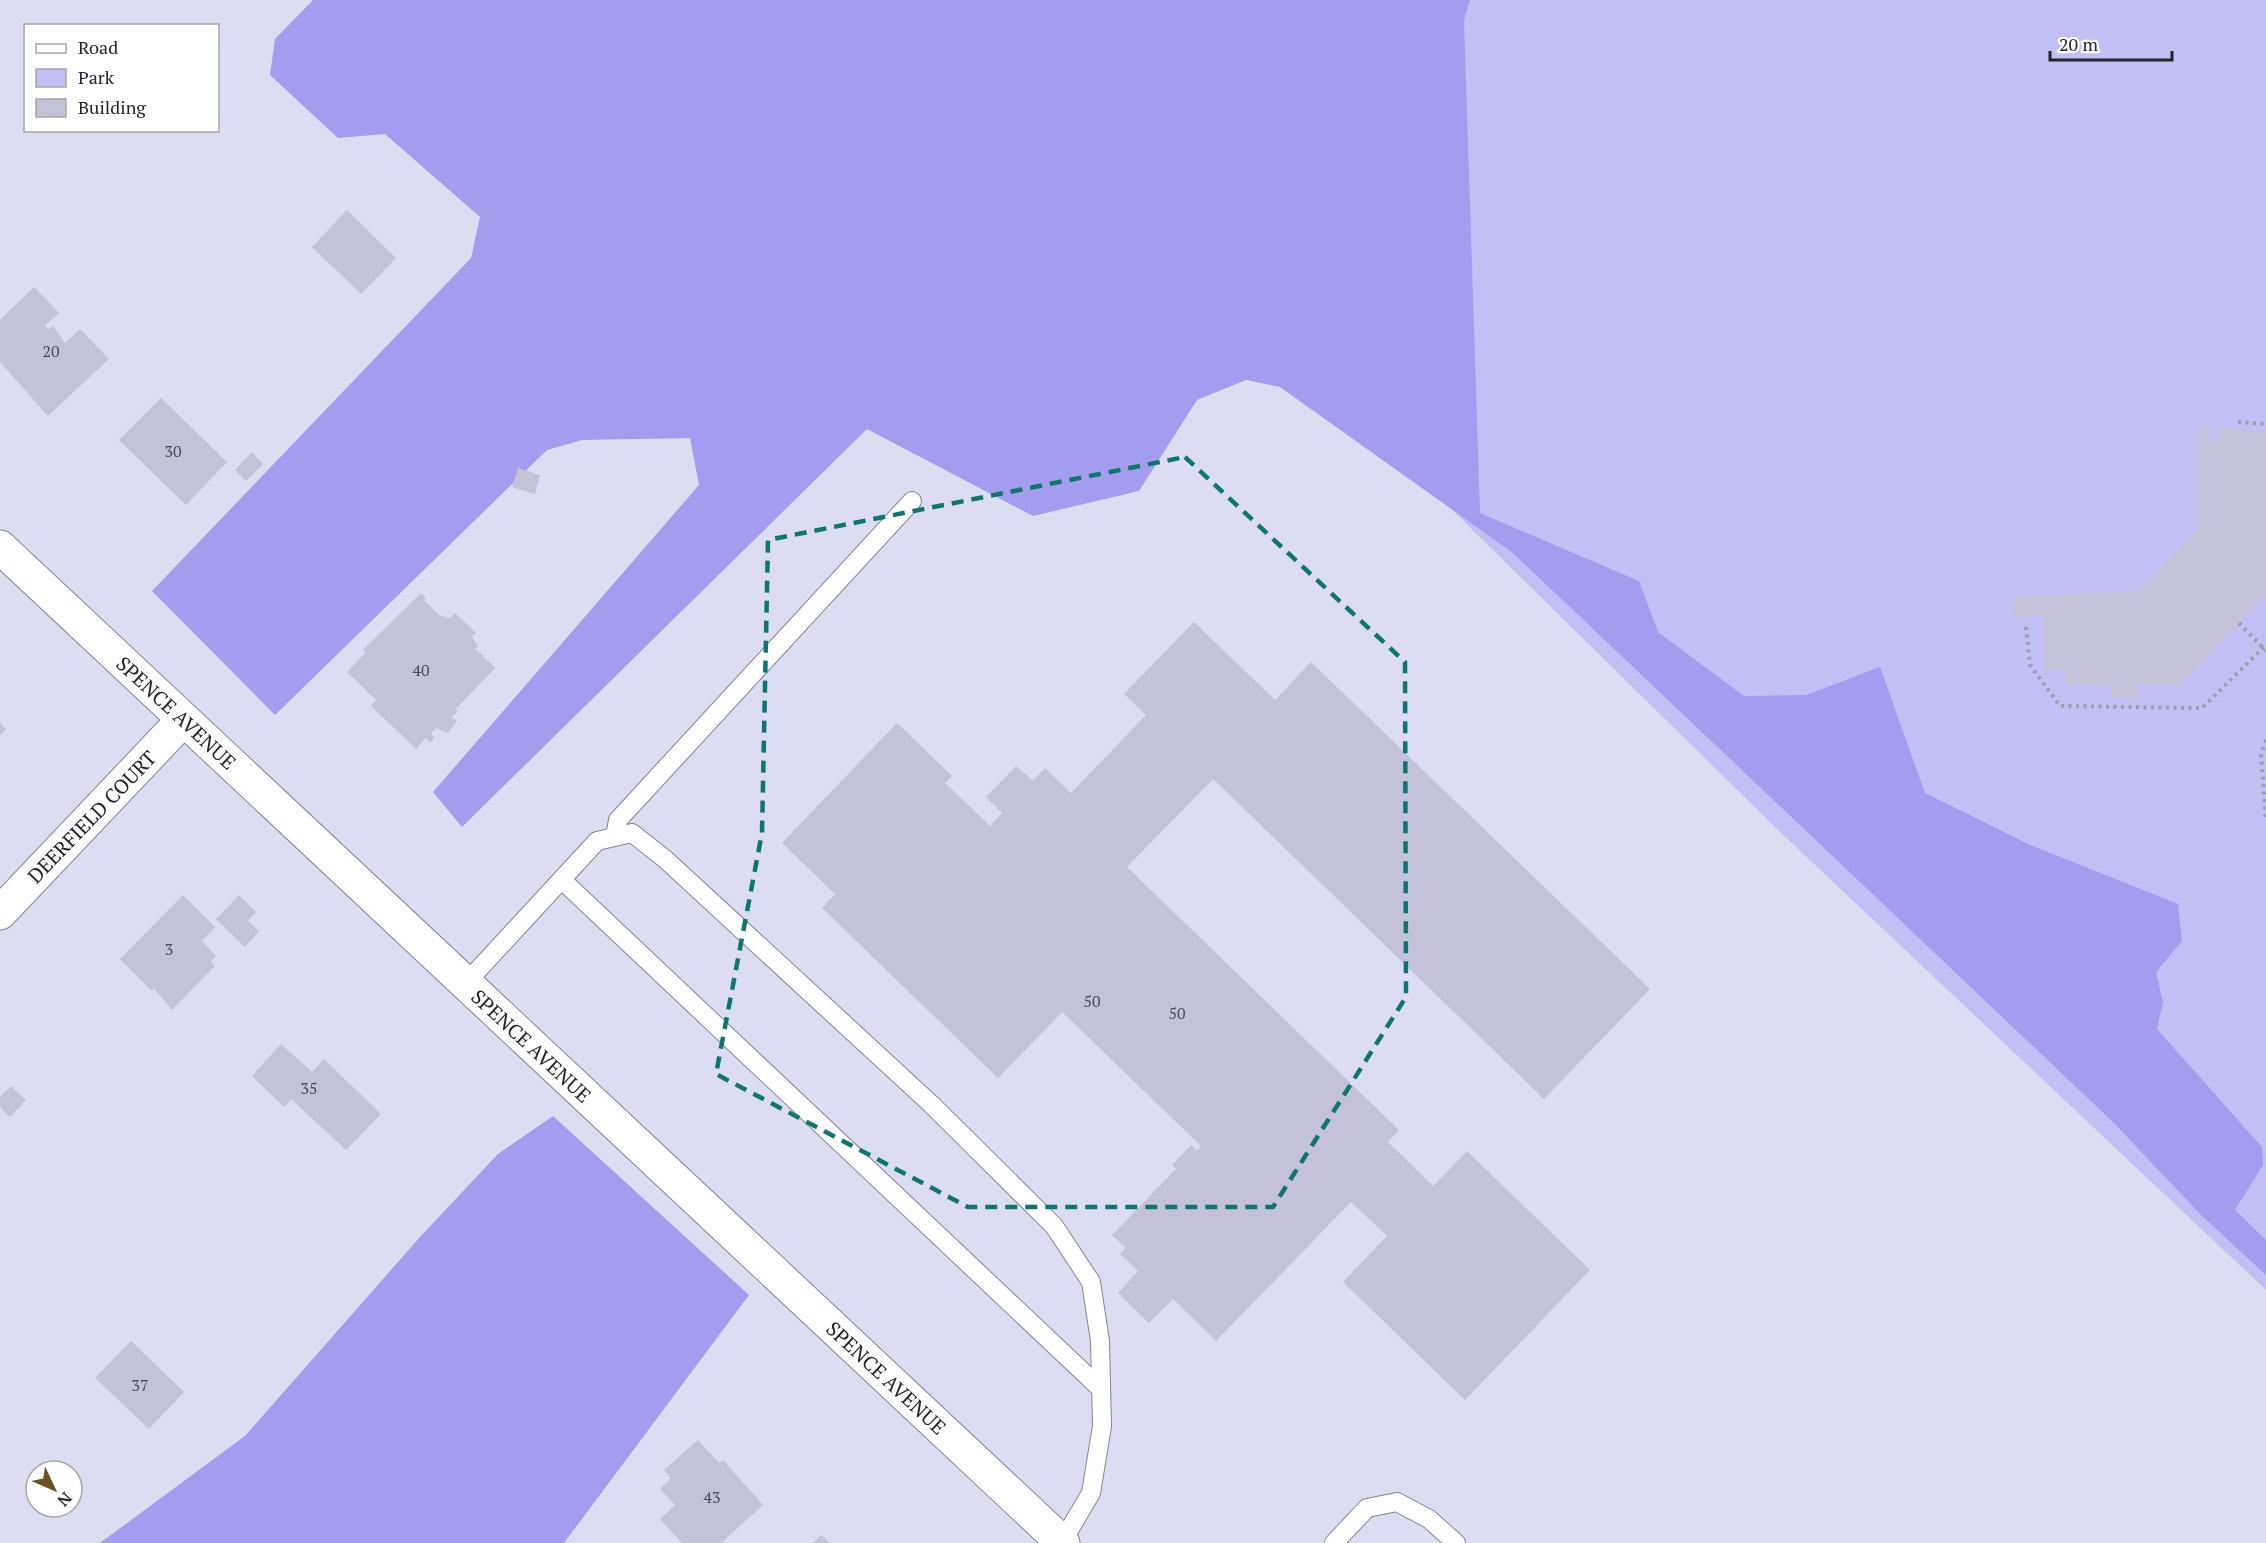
<svg xmlns="http://www.w3.org/2000/svg" width="2266" height="1543" viewBox="0 0 2266 1543" font-family="'PT Serif',serif">
<style>
.green{fill:#c1bff4}
.forest{fill:#a39cef}
.building{fill:#c3c2d6}
.lines{fill:none;stroke-linecap:round;stroke-linejoin:round}
.service-casing{stroke:#848396;stroke-width:20}
.minor-casing{stroke:#848396;stroke-width:35}
.path{stroke:#9d9dac;stroke-width:4;stroke-dasharray:3 4.5;stroke-linecap:butt}
.service{stroke:#fff;stroke-width:18}
.minor{stroke:#fff;stroke-width:33}
.marked{fill:none;stroke:#0f766e;stroke-width:4.5;stroke-dasharray:12 8;stroke-linejoin:round}
.labels{text-anchor:middle;stroke-width:6;stroke-linejoin:round;paint-order:stroke}
.number-label{font-size:16px;fill:#4b4b55}
.street-label{font-size:20px;fill:#23232a;stroke:#fff}
</style>
<rect width="100%" height="100%" fill="#ddddf1"/>
<!-- green -->
<path class="green" d="M 933,0 L 2266,0 L 2266,1290 L 1778,830 Z"/>
<!-- forest -->
<path class="forest" d="M 313,0 L 1470,0 L 1464,20 L 1480,513 L 1639,581 L 1658,632 L 1744,696 L 1806,695 L 1880,667 L 1925,793 L 2030,845 L 2178,904 L 2182,941 L 2156,972 L 2163,1002 L 2157,1029 L 2262,1147 L 2263,1165 L 2235,1210 L 2266,1240 L 2266,1275 L 2201,1215 L 2114,1123 L 1513,553 L 1280,387 L 1246,380 L 1197,400 L 1139,491 L 1033,516 L 867,429 L 462,827 L 433,792 L 699,485 L 690,438 L 582,440 L 547,450 L 275,715 L 152,591 L 471,258 L 480,217 L 385,134 L 338,138 L 270,75 L 275,39 Z
M 553,1116 L 749,1295 L 564,1543 L 100,1543 L 245,1436 L 420,1237 L 498,1154 Z"/>
<!-- building -->
<path class="building" d="M 347,210 L 396,258 L 361,294 L 312,247 Z
M 34,287 L 59,313 L 45,325 L 49,329 L 53,326 L 65,343 L 80,329 L 109,359 L 48,416 L 0,362 L 0,320 Z
M 161,398 L 227,462 L 186,505 L 119,440 Z
M 2199,426 L 2210,426 L 2209,442 L 2218,443 L 2219,429 L 2266,432 L 2266,594 L 2180,684 L 2138,684 L 2138,697 L 2112,697 L 2111,685 L 2066,684 L 2065,670 L 2044,671 L 2044,615 L 2013,617 L 2014,597 L 2139,591 L 2199,528 Z
M 252,452 L 263,464 L 246,481 L 235,470 Z
M 518,468 L 540,475 L 535,494 L 512,487 Z
M 421,593 L 426,598 L 424,600 L 439,615 L 450,618 L 455,613 L 476,633 L 472,637 L 478,646 L 475,648 L 495,668 L 456,709 L 458,711 L 452,717 L 457,721 L 448,733 L 436,728 L 431,734 L 434,737 L 430,743 L 426,738 L 416,749 L 371,706 L 376,700 L 347,672 L 366,652 L 363,650 Z
M 1194,622 L 1275,700 L 1311,662 L 1650,989 L 1544,1099 L 1213,779 L 1127,867 L 1399,1130 L 1388,1142 L 1433,1186 L 1467,1151 L 1590,1270 L 1465,1400 L 1343,1282 L 1387,1236 L 1351,1202 L 1216,1341 L 1173,1299 L 1149,1323 L 1118,1293 L 1138,1271 L 1120,1254 L 1126,1248 L 1112,1235 L 1176,1169 L 1172,1165 L 1191,1145 L 1197,1151 L 1201,1146 L 1062,1012 L 998,1078 L 822,908 L 835,894 L 782,843 L 897,723 L 952,776 L 945,783 L 990,826 L 1002,813 L 986,797 L 1016,766 L 1033,781 L 1045,768 L 1071,793 L 1146,715 L 1124,694 Z
M 0,723 L 6,729 L 0,736 Z
M 183,895 L 215,927 L 202,941 L 216,956 L 211,961 L 215,966 L 172,1010 L 154,988 L 152,991 L 120,959 Z
M 239,895 L 256,912 L 248,921 L 259,931 L 245,947 L 216,919 Z
M 281,1044 L 312,1072 L 324,1059 L 381,1114 L 346,1150 L 291,1099 L 284,1107 L 252,1076 Z
M 11,1086 L 26,1100 L 10,1117 L 0,1107 L 0,1097 Z
M 131,1341 L 184,1392 L 149,1429 L 95,1378 Z
M 698,1440 L 719,1463 L 723,1460 L 763,1505 L 721,1543 L 682,1543 L 660,1519 L 675,1505 L 660,1489 L 671,1478 L 664,1470 Z
M 821,1535 L 830,1543 L 813,1543 Z"/>
<g class="lines">
<defs>
<path id="service" d="M 615,837 L 618,820 L 912,501
M 562,880 L 1101,1389
M 465,984 L 597,841 L 632,833 L 665,859 L 931,1104 L 1054,1226 L 1091,1282 L 1100,1341 L 1102,1426 L 1091,1493 L 1062,1542
M 1334,1543 L 1367,1508 L 1397,1502 L 1429,1519 L 1456,1543"/>
<path id="minor" d="M 0,547 L 1063,1543
M 0,913 L 183,720"/>
</defs>
<!-- service casing -->
<use href="#service" class="service-casing"/>
<!-- minor casing -->
<use href="#minor" class="minor-casing"/>
<!-- path -->
<path class="path" d="M 2238,422 L 2266,424
M 2239,623 L 2266,651
M 2026,627 L 2030,665 L 2060,706 L 2202,708 L 2266,645
M 2266,740 L 2261,754 L 2266,820"/>
<!-- service -->
<use href="#service" class="service"/>
<!-- minor -->
<use href="#minor" class="minor"/>
</g>
<!-- marked area -->
<path class="marked" d="M 1185,457 L 1405,662 L 1406,997 L 1273,1207 L 968,1207 L 716,1074 L 762,833 L 768,540 Z"/>
<g class="labels">
<!-- number labels -->
<g class="number-label">
<text x="51" y="357">20</text>
<text x="173" y="457">30</text>
<text x="421" y="676">40</text>
<text x="169" y="955">3</text>
<text x="1092" y="1007">50</text>
<text x="1177" y="1019">50</text>
<text x="309" y="1094">35</text>
<text x="140" y="1391">37</text>
<text x="712" y="1503">43</text>
</g>
<!-- street labels -->
<g class="street-label">
<text transform="translate(176 713) rotate(43)" y="7">SPENCE AVENUE</text>
<text transform="translate(92 817) rotate(-46)" y="7">DEERFIELD COURT</text>
<text transform="translate(531 1046) rotate(43)" y="7">SPENCE AVENUE</text>
<text transform="translate(886 1378) rotate(43)" y="7">SPENCE AVENUE</text>
</g>
</g>
<!-- legend -->
<rect x="24" y="24" width="195" height="108" fill="#ffffff" stroke="#a7a7aa" stroke-width="1.5"/>
<rect x="36" y="44" width="30" height="9" fill="#ffffff" stroke="#a7a7aa" stroke-width="1.5"/>
<text x="78" y="54" font-size="18" fill="#23232a">Road</text>
<rect x="36" y="69" width="30" height="18" fill="#c1bff4" stroke="#a7a7aa" stroke-width="1.5"/>
<text x="78" y="84" font-size="18" fill="#23232a">Park</text>
<rect x="36" y="99" width="30" height="18" fill="#c3c2d6" stroke="#a7a7aa" stroke-width="1.5"/>
<text x="78" y="114" font-size="18" fill="#23232a">Building</text>
<!-- north arrow -->
<g transform="translate(54 1489) rotate(134)"><circle r="28" fill="#ffffff" stroke="#a7a7aa" stroke-width="1.5"/>
<path d="M0-4.5L10 22L0 15L-10 22Z" fill="#6e5124"/>
<text y="-9" font-size="16" font-weight="bold" text-anchor="middle" fill="#23232a">N</text>
</g>
<!-- scale -->
<path d="M2050 51v9h122v-9" fill="none" stroke="#23232a" stroke-width="3"/>
<text x="2059" y="51" font-size="18" fill="#23232a" stroke="#ffffff" stroke-width="4.5" paint-order="stroke">20 m</text>
</svg>
